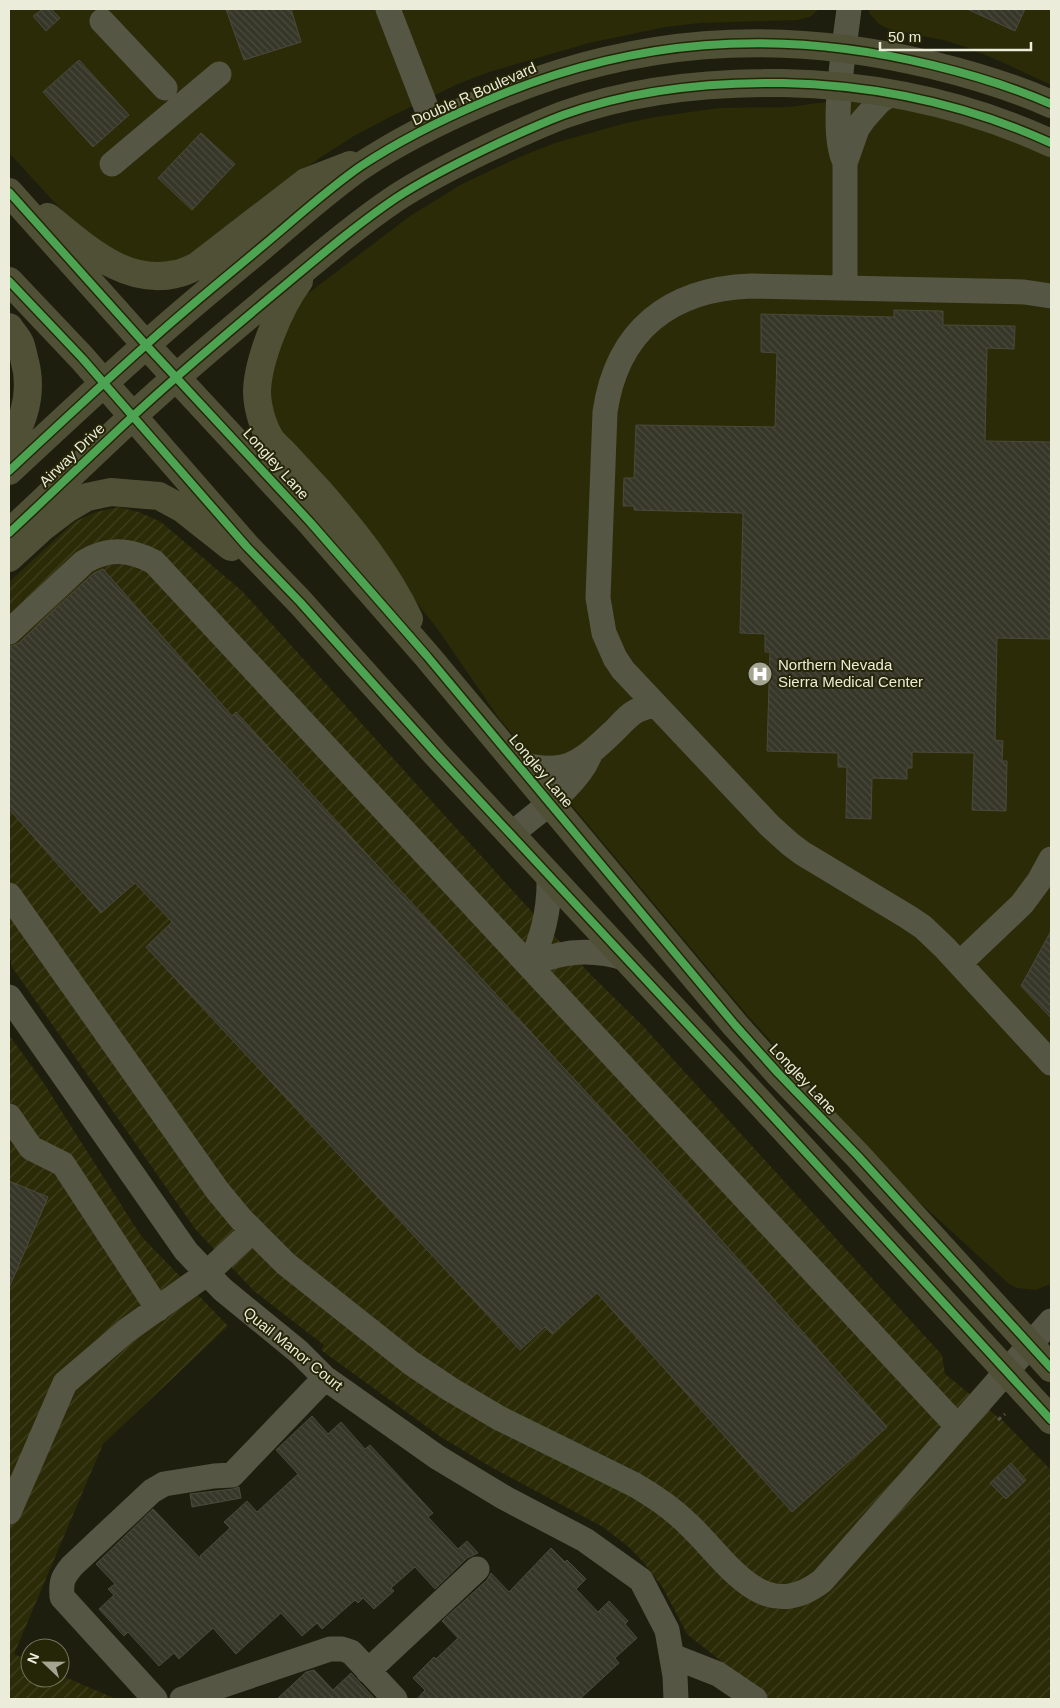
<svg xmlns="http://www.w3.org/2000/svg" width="1060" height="1708" viewBox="0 0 1060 1708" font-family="Helvetica,sans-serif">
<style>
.built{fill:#2b2b07}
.industrial{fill:url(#industrial-furrows)}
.building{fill:url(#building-back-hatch);stroke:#4a4a3d}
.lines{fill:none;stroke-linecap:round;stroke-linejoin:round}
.path{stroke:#545446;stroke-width:3;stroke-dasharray:4 4;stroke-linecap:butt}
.minor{stroke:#555644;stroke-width:25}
.major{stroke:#4f5036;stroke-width:28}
.cycleway-casing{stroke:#252507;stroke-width:11}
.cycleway{stroke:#4ca352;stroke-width:8}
.labels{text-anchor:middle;stroke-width:4;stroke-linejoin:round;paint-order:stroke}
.street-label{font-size:15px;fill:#ececdb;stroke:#252507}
.poi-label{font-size:15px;fill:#ececdb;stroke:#252507;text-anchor:start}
</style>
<defs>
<pattern id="industrial-furrows" width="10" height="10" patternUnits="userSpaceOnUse" patternTransform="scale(1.25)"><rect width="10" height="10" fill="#2b2b07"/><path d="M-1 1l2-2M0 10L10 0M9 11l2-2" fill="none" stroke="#40401f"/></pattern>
<pattern id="building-back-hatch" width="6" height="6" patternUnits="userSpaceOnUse" patternTransform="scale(1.25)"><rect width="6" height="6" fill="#363629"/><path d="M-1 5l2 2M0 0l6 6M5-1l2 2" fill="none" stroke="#4a4a3d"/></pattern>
</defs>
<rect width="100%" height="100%" fill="#1e1e0e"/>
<!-- built -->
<path class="built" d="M 9,9 L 819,9 L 810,17 L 797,20 L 700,23 L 665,27 L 589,43 L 489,72 L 458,84 L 390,117 L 354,136 L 321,157 L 282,186 L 198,256 L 142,267 L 93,244 L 9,153 Z
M 868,9 L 1051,9 L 1051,85 L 1002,62 L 966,47 L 943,40 L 889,29 L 879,24 L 870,14 Z
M 847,99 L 909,109 L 956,122 L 996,135 L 1051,157 L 1051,1284 L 1035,1290 L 1017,1288 L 1009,1284 L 928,1210 L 907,1191 L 747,1015 L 498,717 L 439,631 L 269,416 L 270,362 L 302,298 L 410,216 L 462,184 L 522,156 L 555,143 L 622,124 L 655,117 L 719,108 L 789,107 Z"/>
<!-- industrial -->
<path class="industrial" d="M 119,507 L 139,512 L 161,522 L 242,591 L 521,900 L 591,975 L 641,1024 L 942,1355 L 945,1374 L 1004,1422 L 1051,1470 L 1051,1699 L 755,1699 L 761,1693 L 687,1634 L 663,1588 L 643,1562 L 629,1547 L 603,1527 L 491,1467 L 441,1437 L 321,1350 L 324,1345 L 254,1291 L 196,1230 L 12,967 L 11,961 L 9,958 L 9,582 L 74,522 L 96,512 Z
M 9,1035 L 41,1079 L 141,1236 L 228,1326 L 103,1444 L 14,1654 L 30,1661 L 30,1678 L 60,1678 L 60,1675 L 116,1699 L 9,1699 Z"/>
<!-- building -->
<path class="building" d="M 43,9 L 51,9 L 60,18 L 46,31 L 33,16 Z
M 226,9 L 291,9 L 301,42 L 244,60 Z
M 967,9 L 1025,9 L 1015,31 Z
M 79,60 L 129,115 L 93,147 L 43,92 Z
M 201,133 L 235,164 L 192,210 L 158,178 Z
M 894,310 L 943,311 L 943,325 L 1015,326 L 1014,349 L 987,348 L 985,441 L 1051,442 L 1051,639 L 997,638 L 995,740 L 1003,741 L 1002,761 L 1007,761 L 1006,811 L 972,810 L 974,753 L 912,752 L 912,768 L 907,768 L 907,779 L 872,778 L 871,819 L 846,818 L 847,767 L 838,767 L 838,753 L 767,751 L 770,652 L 765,652 L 765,634 L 740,633 L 743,513 L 634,510 L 634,506 L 623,506 L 624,478 L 634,478 L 636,425 L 775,427 L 777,353 L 761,352 L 761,314 L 894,317 Z
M 103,569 L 232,716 L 236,712 L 691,1206 L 887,1427 L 792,1512 L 597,1293 L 552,1334 L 545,1327 L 520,1350 L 146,947 L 172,922 L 135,883 L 101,913 L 9,809 L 9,647 L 19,643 L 85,581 L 94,573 Z
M 1051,931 L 1051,1018 L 1021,986 Z
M 9,1181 L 48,1197 L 9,1288 Z
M 312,1416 L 328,1434 L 341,1422 L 365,1449 L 370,1445 L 433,1513 L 428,1517 L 458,1549 L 467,1541 L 478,1553 L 467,1558 L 435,1589 L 415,1567 L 391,1588 L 394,1591 L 374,1609 L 363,1598 L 358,1603 L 355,1600 L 322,1629 L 317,1623 L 302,1636 L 281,1613 L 236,1654 L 213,1628 L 179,1659 L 174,1653 L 159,1666 L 128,1632 L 124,1636 L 99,1609 L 114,1595 L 108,1589 L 115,1584 L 96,1564 L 153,1509 L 201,1559 L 200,1556 L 230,1528 L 224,1522 L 247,1501 L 257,1512 L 298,1474 L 276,1450 Z
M 1011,1463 L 1026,1480 L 1006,1499 L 990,1483 Z
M 239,1487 L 241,1498 L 192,1507 L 190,1494 L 233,1489 Z
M 551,1548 L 565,1562 L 567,1560 L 586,1579 L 576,1589 L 598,1612 L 609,1601 L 628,1621 L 625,1624 L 637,1638 L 615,1658 L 619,1663 L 580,1699 L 417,1699 L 425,1690 L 413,1678 L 434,1657 L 436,1659 L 458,1638 L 442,1621 L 487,1580 L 491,1573 L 509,1592 Z
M 314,1670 L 333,1690 L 351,1673 L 374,1698 L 372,1699 L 277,1699 L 306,1672 Z"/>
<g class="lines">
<!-- path -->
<path class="path" d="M 998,1420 L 1005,1414"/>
<!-- minor -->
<path class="minor" d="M 388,9 L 433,125
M 102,21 L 165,88
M 845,162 C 829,133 845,44 849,9
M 112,164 L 219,74
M 845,287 L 845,163 L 857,129 L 863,120 L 880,101 L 892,93
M 1051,296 L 1024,292 L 751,286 C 670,289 617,330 605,412 L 598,598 L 604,633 L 615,658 L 623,670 L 770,826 L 790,844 L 802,853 L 908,917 L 923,927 L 945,948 L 1051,1063
M 9,632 L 84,562 C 108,547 130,549 154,562 L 958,1427
M 516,762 C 566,779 582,761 616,729 C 621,724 627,717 633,713 C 640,708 647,707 655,705
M 512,834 C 537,812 578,786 590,754
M 9,895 L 217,1190 L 241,1219 L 286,1264 L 411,1363 L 450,1389 L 499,1418 L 635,1485 C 654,1496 672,1508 688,1524 C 727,1560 762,1627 822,1581 L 1051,1321
M 960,963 L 1022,904 L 1039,881 L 1051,859
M 529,965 C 562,950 593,948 627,959
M 529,965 C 544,936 550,908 549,875
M 9,997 L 186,1251 L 222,1289 L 299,1352 L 325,1378 L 437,1457 L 505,1498 L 585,1540 L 641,1580 L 667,1630 L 675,1676 L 676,1699
M 9,1116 L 31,1148 L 63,1164 L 158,1309
M 9,1512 L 65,1383 L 126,1331 L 206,1274 L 252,1231
M 672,1656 L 718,1674 L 755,1699
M 368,1671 L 477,1569
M 155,1699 L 62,1597 C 61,1582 62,1578 72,1566 L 152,1491 L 164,1484 L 214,1476 L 232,1475 L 325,1378
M 182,1699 L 330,1649 L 342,1649 L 351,1652 L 395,1699"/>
<!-- major -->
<path class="major" d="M 9,192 L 146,345 L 310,522 L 427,656 L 735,1025 L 778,1073 L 858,1156 L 1051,1368
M 48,217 C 85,246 124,286 176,274 C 183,273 191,269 197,266 L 306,182 L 350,165
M 9,281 L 82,358 L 247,547 L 300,602 L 437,755 L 753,1095 L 1051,1420
M 299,281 C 280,306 258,359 257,391 C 257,405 262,425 270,438 C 273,443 279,448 283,452 C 295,465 307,478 319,491 C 353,530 387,572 409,619
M 9,327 C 12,332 17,337 20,343 C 22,348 23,353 24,358 C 33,389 26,418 9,445
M 9,471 C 54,429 99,387 145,346 C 182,312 221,281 259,249 C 293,221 325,191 361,166 C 399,141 441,120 483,102 C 630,38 776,27 932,65 C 973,75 1013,87 1051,104
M 9,533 C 50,495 90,456 132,417 C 177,375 225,335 273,295 C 313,262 353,227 396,198 C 425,179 455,164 486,149 C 511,137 537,125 563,115 C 632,90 709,82 783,83 C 876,85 966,104 1051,143
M 9,558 L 44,526 L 65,510 L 87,497 L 111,492 L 159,496 L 183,509 L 231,547"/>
<defs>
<path id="cycleway" d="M 9,192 L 146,345 L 310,522 L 427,656 L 735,1025 L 778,1073 L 858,1156 L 1051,1368
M 9,281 L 82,358 L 247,547 L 300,602 L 437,755 L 753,1095 L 1051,1420
M 9,471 C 54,429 99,387 145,346 C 182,312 221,281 259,249 C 293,221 325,191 361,166 C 399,141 441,120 483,102 C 630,38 776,27 932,65 C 973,75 1013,87 1051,104
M 9,533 C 50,495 90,456 132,417 C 177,375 225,335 273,295 C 313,262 353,227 396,198 C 425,179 455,164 486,149 C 511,137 537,125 563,115 C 632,90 709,82 783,83 C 876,85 966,104 1051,143"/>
</defs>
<!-- cycleway casing -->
<use href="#cycleway" class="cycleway-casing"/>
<!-- cycleway -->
<use href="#cycleway" class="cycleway"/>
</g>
<!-- icons -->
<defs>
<symbol id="hospital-disc" viewBox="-11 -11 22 22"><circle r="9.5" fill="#a4a493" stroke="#252507"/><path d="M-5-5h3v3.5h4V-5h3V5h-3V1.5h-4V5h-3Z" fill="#fff"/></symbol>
</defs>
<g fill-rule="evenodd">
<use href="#hospital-disc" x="746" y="660" width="28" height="28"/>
</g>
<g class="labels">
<!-- street labels -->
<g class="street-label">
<text transform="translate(474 94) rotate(-24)" y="5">Double R Boulevard</text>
<text transform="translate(72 455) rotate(-44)" y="5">Airway Drive</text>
<text transform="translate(276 464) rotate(48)" y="5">Longley Lane</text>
<text transform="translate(541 771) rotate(50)" y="5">Longley Lane</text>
<text transform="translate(803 1079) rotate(47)" y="5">Longley Lane</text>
<text transform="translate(293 1349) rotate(39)" y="5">Quail Manor Court</text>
</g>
<!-- poi labels -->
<g class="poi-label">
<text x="778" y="670">Northern Nevada<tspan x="778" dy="17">Sierra Medical Center</tspan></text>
</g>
</g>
<!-- border -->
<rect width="1060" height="1708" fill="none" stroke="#ececdb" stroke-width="20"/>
<!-- north arrow -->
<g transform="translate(45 1663) rotate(292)"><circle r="24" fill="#252507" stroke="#75755c"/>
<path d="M0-4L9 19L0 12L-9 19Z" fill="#a4a493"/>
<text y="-8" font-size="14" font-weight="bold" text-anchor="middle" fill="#ececdb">N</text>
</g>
<!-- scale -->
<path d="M880 42v8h151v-8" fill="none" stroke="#ececdb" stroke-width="2.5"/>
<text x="888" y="42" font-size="15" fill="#ececdb" stroke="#252507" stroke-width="4" paint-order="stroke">50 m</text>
</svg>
